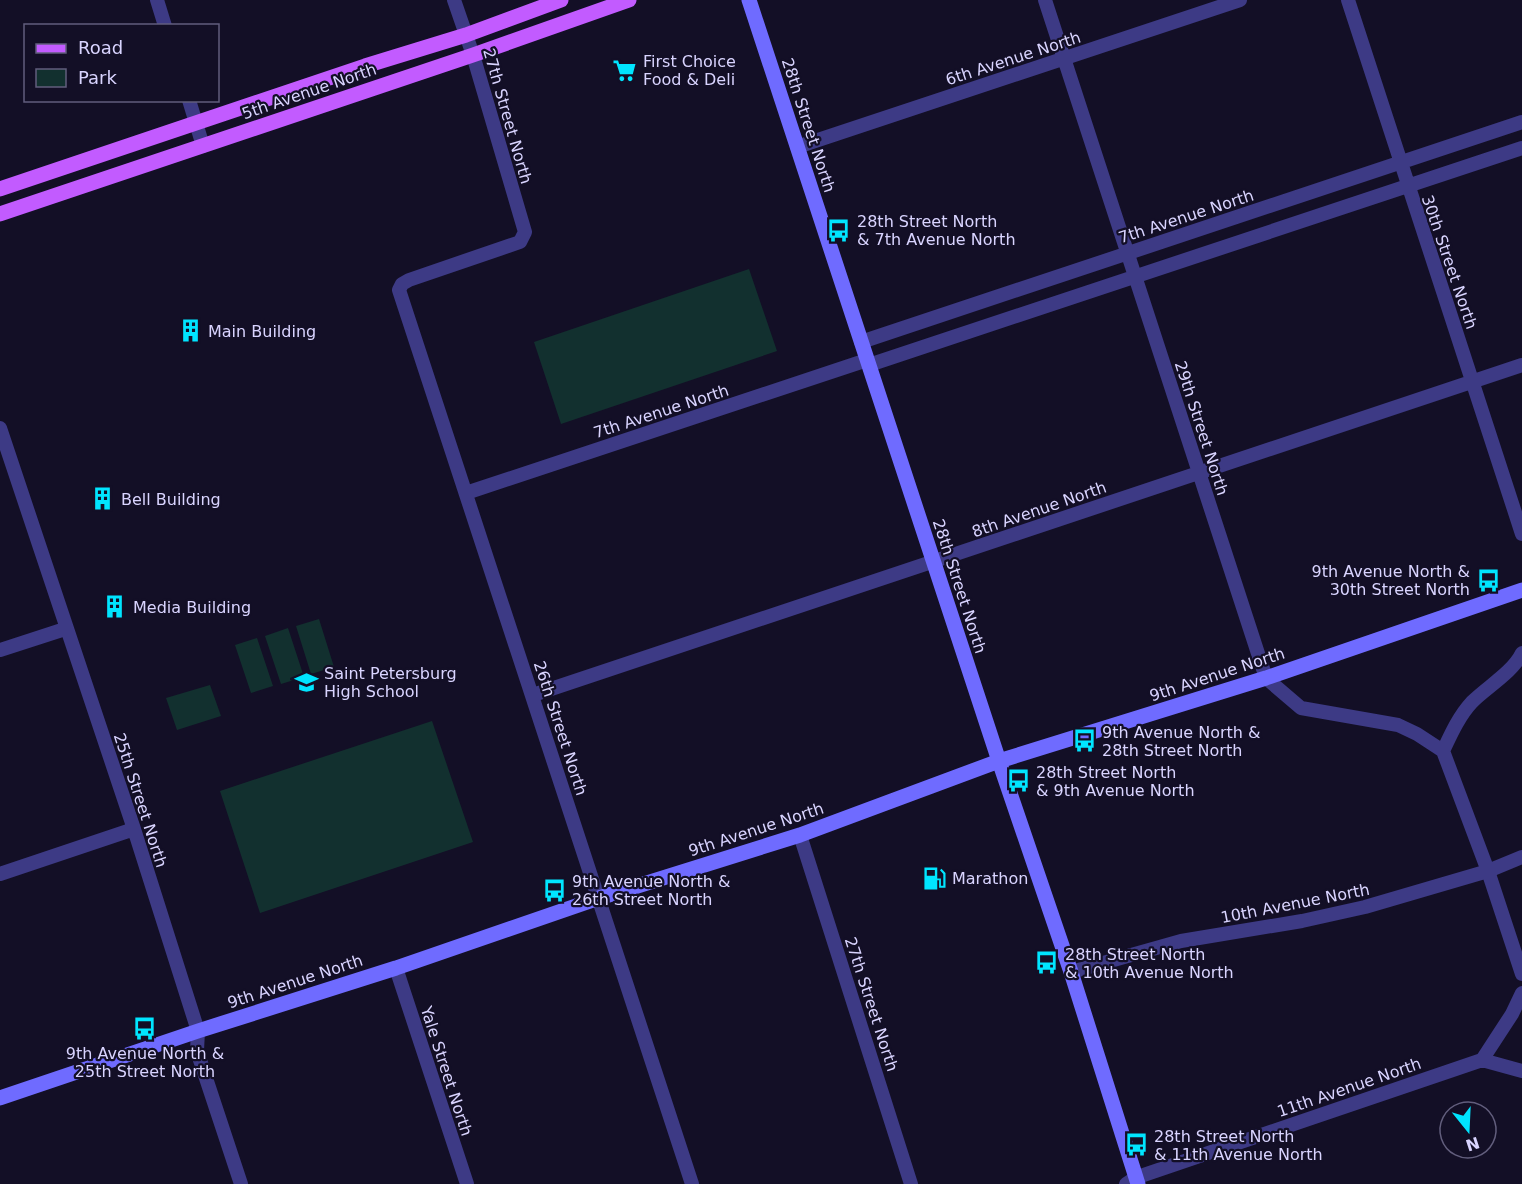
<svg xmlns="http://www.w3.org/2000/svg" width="1522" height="1184" viewBox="0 0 1522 1184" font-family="'DejaVu Sans',sans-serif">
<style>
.green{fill:#12302f}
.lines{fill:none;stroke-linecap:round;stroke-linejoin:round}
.street{stroke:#3d3a85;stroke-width:14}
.secondary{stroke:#6f6bff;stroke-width:15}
.primary{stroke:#c25bff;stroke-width:15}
.labels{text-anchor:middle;stroke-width:4.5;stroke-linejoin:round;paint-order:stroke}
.street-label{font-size:16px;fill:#d9d4ff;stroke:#130f26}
.poi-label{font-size:16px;fill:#d9d4ff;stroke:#130f26;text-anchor:start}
</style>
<rect width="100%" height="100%" fill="#130f26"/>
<!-- green -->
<path class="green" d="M 749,269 L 777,351 L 561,424 L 534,342 Z
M 319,619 L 334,667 L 311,674 L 296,626 Z
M 288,628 L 304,677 L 281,684 L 265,636 Z
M 257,638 L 273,686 L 251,693 L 235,645 Z
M 210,685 L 221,716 L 177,730 L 166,698 Z
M 432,721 L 473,842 L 260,913 L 220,791 Z"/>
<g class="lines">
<!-- street -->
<path class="street" d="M 157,0 L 165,26
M 454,0 L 473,55 L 525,232 L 520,242 L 409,280 L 402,284 L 399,290 L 692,1184
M 1045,0 L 1266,678 L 1301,708 L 1398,725 L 1417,734 L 1443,751 C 1451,734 1459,716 1472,702 C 1487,687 1513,672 1522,653
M 1348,0 L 1522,534
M 189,100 L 203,146
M 797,147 L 1240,0
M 861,342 L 1522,122
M 869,365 L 1522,148
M 0,428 L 134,829 L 198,1031 L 197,1051 L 241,1184
M 466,493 L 867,360
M 0,650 L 65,629
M 533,695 L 1522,365
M 1443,751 L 1488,871 L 1522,974
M 800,835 L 911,1184
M 0,874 L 134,829
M 396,968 L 467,1184
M 1071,972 L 1181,941 L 1302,921 L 1365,907 L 1488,871 L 1522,857
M 1482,1060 L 1512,1014 L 1522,993
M 1482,1060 L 1522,1071
M 1126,1184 L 1135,1178 L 1482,1060"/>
<!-- secondary -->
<path class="secondary" d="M 749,0 L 999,761 L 1071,972 L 1138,1184
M 0,1098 L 198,1031 L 396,968 L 599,898 L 800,835 L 999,761 L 1266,678 L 1522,590"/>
<!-- primary -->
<path class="primary" d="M 0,189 L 365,66 L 466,35 L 561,0
M 0,214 L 473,55 L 629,0"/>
</g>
<!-- icons -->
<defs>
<symbol id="supermarket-bare" viewBox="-9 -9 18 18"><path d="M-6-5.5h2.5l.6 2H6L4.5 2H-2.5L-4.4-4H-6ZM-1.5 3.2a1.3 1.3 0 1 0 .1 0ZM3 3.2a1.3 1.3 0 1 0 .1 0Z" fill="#00e5ff" stroke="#130f26" stroke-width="2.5" paint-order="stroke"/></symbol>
<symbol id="bus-bare" viewBox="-9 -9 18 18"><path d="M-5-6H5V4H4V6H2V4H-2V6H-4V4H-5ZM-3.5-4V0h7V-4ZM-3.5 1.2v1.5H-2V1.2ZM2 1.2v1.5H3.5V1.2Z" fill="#00e5ff" stroke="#130f26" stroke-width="2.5" paint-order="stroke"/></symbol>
<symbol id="building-bare" viewBox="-9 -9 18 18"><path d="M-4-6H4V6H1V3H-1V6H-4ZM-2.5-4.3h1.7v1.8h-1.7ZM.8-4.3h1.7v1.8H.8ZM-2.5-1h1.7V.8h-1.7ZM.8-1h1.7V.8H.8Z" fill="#00e5ff" stroke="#130f26" stroke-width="2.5" paint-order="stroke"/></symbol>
<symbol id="school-bare" viewBox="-9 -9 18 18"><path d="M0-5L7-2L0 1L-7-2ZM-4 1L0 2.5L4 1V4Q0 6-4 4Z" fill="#00e5ff" stroke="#130f26" stroke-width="2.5" paint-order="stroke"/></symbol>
<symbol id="fuel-bare" viewBox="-9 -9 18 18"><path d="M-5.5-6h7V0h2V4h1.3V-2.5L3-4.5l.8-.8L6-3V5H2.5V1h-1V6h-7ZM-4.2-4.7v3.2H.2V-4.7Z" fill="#00e5ff" stroke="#130f26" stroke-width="2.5" paint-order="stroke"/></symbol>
</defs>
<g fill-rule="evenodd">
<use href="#supermarket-bare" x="608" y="54" width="33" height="33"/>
<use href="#bus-bare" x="822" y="214" width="33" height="33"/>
<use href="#building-bare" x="174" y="314" width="33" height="33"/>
<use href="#building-bare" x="86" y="482" width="33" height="33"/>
<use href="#bus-bare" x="1472" y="564" width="33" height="33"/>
<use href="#building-bare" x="98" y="590" width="33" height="33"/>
<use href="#school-bare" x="290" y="666" width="33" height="33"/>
<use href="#bus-bare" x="1068" y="724" width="33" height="33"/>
<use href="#bus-bare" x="1002" y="764" width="33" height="33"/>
<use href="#fuel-bare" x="918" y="862" width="33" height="33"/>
<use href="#bus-bare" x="538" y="874" width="33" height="33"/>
<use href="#bus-bare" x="1030" y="946" width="33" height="33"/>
<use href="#bus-bare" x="128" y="1012" width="33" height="33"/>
<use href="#bus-bare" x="1120" y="1128" width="33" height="33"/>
</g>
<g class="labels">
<!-- street labels -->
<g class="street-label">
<text transform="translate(1013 58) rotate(-18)" y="6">6th Avenue North</text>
<text transform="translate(309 91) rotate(-19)" y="6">5th Avenue North</text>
<text transform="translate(508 116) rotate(74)" y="6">27th Street North</text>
<text transform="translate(809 125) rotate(72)" y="6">28th Street North</text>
<text transform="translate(1186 216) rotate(-18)" y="6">7th Avenue North</text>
<text transform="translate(1450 262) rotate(71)" y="6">30th Street North</text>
<text transform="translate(661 411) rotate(-18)" y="6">7th Avenue North</text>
<text transform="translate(1202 428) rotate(72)" y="6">29th Street North</text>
<text transform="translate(1039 509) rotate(-19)" y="6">8th Avenue North</text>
<text transform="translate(960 586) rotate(72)" y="6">28th Street North</text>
<text transform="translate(1217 674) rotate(-18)" y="6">9th Avenue North</text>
<text transform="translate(561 728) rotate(72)" y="6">26th Street North</text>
<text transform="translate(141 800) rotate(72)" y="6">25th Street North</text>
<text transform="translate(756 829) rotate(-18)" y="6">9th Avenue North</text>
<text transform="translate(1295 903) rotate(-11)" y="6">10th Avenue North</text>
<text transform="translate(295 981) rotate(-18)" y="6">9th Avenue North</text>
<text transform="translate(872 1004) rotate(72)" y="6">27th Street North</text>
<text transform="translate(447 1071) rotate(72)" y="6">Yale Street North</text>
<text transform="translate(1349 1087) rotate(-19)" y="6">11th Avenue North</text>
</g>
<!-- poi labels -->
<g class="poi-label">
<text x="643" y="67">First Choice<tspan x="643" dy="18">Food &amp; Deli</tspan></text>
<text x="857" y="227">28th Street North<tspan x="857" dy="18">&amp; 7th Avenue North</tspan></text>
<text x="208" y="337">Main Building</text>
<text x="121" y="505">Bell Building</text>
<text x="1470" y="577" text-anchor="end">9th Avenue North &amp;<tspan x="1470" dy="18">30th Street North</tspan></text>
<text x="133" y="613">Media Building</text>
<text x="324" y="679">Saint Petersburg<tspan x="324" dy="18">High School</tspan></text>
<text x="1102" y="738">9th Avenue North &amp;<tspan x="1102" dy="18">28th Street North</tspan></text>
<text x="1036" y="778">28th Street North<tspan x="1036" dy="18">&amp; 9th Avenue North</tspan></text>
<text x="952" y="884">Marathon</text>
<text x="572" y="887">9th Avenue North &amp;<tspan x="572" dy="18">26th Street North</tspan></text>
<text x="1065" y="960">28th Street North<tspan x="1065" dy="18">&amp; 10th Avenue North</tspan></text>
<text x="145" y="1059" text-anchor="middle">9th Avenue North &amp;<tspan x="145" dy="18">25th Street North</tspan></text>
<text x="1154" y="1142">28th Street North<tspan x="1154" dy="18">&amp; 11th Avenue North</tspan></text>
</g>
</g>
<!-- legend -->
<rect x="24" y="24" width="195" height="78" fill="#130f26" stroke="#625e7d" stroke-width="1.5"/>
<rect x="36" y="44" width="30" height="9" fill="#c25bff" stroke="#625e7d" stroke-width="1.5"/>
<text x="78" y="54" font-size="18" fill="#d9d4ff">Road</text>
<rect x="36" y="69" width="30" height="18" fill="#12302f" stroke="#625e7d" stroke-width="1.5"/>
<text x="78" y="84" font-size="18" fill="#d9d4ff">Park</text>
<!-- north arrow -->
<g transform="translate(1468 1130) rotate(162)"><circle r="28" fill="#130f26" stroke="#625e7d" stroke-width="1.5"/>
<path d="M0-4.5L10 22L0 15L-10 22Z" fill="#00e5ff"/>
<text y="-9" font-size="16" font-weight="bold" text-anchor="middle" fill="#d9d4ff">N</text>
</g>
</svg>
